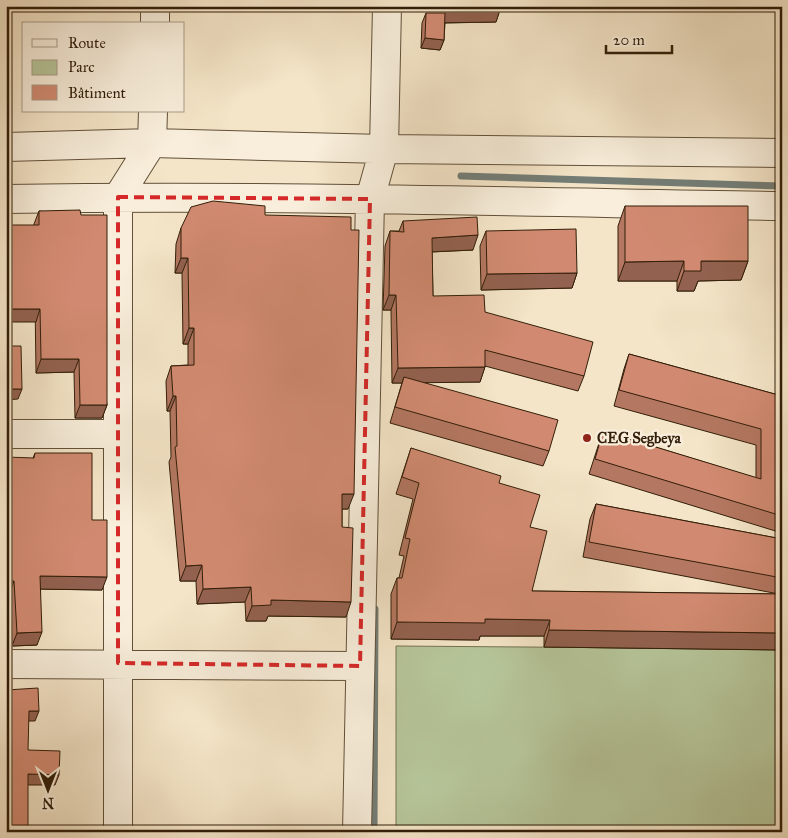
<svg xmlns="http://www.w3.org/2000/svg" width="788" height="838" viewBox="0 0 788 838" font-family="'IM FELL Great Primer',serif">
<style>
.green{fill:#b6c69a;stroke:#747252}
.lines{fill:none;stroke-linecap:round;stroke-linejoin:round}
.stream{stroke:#737d76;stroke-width:7}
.minor-casing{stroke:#625039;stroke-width:30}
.minor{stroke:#f8eedb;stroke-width:28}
.wall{fill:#b47761;stroke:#321e09}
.shaded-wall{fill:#92614f;stroke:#321e09}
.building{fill:#d18a71;stroke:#321e09}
.marked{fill:none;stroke:#d62828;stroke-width:4;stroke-dasharray:10 6;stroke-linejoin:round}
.poi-dot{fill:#8f2418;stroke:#f8eedb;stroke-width:2}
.labels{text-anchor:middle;stroke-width:4.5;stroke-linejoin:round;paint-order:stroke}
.poi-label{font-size:15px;font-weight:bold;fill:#321e09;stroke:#f8eedb;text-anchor:start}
</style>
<rect width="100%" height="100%" fill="#f4e5c8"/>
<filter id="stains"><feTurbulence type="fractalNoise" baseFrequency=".004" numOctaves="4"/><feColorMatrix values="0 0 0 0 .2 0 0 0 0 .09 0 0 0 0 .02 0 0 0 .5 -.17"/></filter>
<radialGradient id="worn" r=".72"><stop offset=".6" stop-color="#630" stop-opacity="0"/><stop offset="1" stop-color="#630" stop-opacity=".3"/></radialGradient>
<!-- green -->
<path class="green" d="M 396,646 L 782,649 L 782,832 L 396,832 Z"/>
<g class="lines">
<!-- stream -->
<path class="stream" d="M 461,176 L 782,186
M 374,832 L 375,609"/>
<defs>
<path id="minor" d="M 155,24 L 155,6
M 6,147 L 152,143 L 384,149 L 782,153
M 6,199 C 265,195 523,202 782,206
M 6,434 L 118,434
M 6,664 L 360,666
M 118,832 L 118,197 L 152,143 L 153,111
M 357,832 L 370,199 L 384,149 L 387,6"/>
</defs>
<!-- minor casing -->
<use href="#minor" class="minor-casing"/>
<!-- minor -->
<use href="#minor" class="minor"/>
</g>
<!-- wall -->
<path class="wall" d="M 430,6 L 501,6 L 496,22 L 445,23 L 444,40 L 440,50 L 421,48 L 422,23 L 426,13 L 430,13 Z
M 625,206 L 748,261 L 741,280 L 698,281 L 694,291 L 677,291 L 677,281 L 618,281 L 618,226 Z
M 39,211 L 81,215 L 107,405 L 102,418 L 75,418 L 74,372 L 36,373 L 34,224 Z
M 265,215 L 348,509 L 342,509 L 342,527 L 346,617 L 268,616 L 266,621 L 246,621 L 245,602 L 197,604 L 196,581 L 180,581 L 169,462 L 171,457 L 170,411 L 167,411 L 166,381 L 171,366 L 188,365 L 188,344 L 183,344 L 182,273 L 175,273 L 176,244 L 181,228 Z
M 403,221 L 473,250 L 432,252 L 433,296 L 485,312 L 584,376 L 578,391 L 485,366 L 480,382 L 424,382 L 549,451 L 543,466 L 390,423 L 402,383 L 392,383 L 391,310 L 383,310 L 385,246 L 390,231 L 399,231 Z
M 781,228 L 782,228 L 782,273 L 778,273 L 777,238 Z
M 486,231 L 577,273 L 572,288 L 481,290 L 480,246 Z
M 629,354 L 782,396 L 782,533 L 589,474 L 603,431 L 756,478 L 756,445 L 614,406 L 624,369 Z
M 411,448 L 499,483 L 530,527 L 532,591 L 779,594 L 583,557 L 590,519 L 596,504 L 782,539 L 782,650 L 544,647 L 544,636 L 480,636 L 479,640 L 391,639 L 391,594 L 397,578 L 399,578 L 404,556 L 399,555 L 413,499 L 396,494 Z
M 35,453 L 92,520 L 102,590 L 40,589 L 37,645 L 12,646 L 10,593 L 6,593 L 33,458 Z"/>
<!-- shaded-wall -->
<path class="shaded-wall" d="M 501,7 L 496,22 L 430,23 L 436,8 Z
M 425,38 L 444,40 L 440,50 L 421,48 Z
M 478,235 L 473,250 L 427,252 L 432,238 Z
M 181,258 L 188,258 L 182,273 L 175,273 Z
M 684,261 L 677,281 L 618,281 L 625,262 Z
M 701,261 L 748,261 L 741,280 L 698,281 L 694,291 L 677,291 L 684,271 Z
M 782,263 L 782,273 L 778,273 Z
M 577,273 L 572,288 L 481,290 L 487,274 Z
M 389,295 L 396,295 L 391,310 L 383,310 Z
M 6,309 L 40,309 L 36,322 L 6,322 Z
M 189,328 L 194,328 L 188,344 L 183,344 Z
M 41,359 L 79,359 L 74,372 L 36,373 Z
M 485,367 L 480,382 L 403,383 L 404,377 L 402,383 L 392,383 L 398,368 Z
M 6,389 L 22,389 L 18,399 L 6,400 Z
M 173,396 L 176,396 L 170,411 L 167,411 Z
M 80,405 L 107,405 L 102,418 L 75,418 Z
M 342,494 L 354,494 L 348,509 L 337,509 Z
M 202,565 L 196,581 L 180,581 L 186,566 Z
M 40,576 L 107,577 L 102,590 L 35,589 Z
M 6,581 L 14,581 L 10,593 L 6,593 Z
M 251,587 L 245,602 L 197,604 L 203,589 Z
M 271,600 L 351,602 L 346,617 L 268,616 L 266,621 L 246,621 L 252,606 Z
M 485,619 L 550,620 L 544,636 L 480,636 L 479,640 L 391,639 L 397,622 Z
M 549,630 L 782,633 L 782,650 L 544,647 Z
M 42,632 L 37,645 L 12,646 L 17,633 Z
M 29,711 L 39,711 L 35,721 L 25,721 Z
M 28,774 L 59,775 L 55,785 L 24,785 Z"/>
<!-- building -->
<path class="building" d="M 436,6 L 501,6 L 501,7 L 436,8 Z
M 426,13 L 445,13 L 444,40 L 425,38 Z
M 213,201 L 265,206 L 265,215 L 351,217 L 351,230 L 359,230 L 354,494 L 342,494 L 342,527 L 353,528 L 351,602 L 271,600 L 271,605 L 252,606 L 251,587 L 203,589 L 202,565 L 186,566 L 175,447 L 177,446 L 176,396 L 173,396 L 171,366 L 194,365 L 194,328 L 189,328 L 188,258 L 181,258 L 181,228 L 191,207 Z
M 625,206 L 748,206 L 748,261 L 701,261 L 701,271 L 684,271 L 684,261 L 625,262 Z
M 80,210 L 81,215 L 107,215 L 107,405 L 80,405 L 79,359 L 41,359 L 40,309 L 6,309 L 6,225 L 39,225 L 39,211 Z
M 477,217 L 478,235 L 432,238 L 433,296 L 484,295 L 485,312 L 593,342 L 584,376 L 485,350 L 485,367 L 398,368 L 396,295 L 389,295 L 390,231 L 404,232 L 403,221 Z
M 781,228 L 782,228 L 782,261 Z
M 576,229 L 577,273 L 487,274 L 486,231 Z
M 6,346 L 21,346 L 22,389 L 6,389 Z
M 629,354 L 782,396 L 782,516 L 595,459 L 603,431 L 761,479 L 761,429 L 619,390 Z
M 404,377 L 558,420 L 549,451 L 395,407 Z
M 411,448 L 501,476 L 499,483 L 540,495 L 530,527 L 547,531 L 532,591 L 782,594 L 782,633 L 549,630 L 550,620 L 485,619 L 485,623 L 397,622 L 397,578 L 402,578 L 410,539 L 405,538 L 419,483 L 402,477 Z
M 35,453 L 92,453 L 92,520 L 107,520 L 107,577 L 40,576 L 42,632 L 17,633 L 14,581 L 6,581 L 6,457 L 34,458 Z
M 596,504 L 782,539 L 782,578 L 589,542 Z
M 38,688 L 39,711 L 29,711 L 28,750 L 60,751 L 59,775 L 28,774 L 28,832 L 6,832 L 6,690 Z"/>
<!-- marked area -->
<path class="marked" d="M 118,197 L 370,199 L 360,666 L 118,663 Z"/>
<!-- markers -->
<circle class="poi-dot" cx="587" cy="438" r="5"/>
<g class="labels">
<!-- poi labels -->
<g class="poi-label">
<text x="597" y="443">CEG Segbeya</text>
</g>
</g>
<!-- margin -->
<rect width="788" height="838" fill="none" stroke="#f4e5c8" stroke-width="25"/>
<rect x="8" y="8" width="773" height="823" fill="none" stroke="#321e09" stroke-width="2.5"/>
<rect x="12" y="12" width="763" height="813" fill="none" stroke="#321e09"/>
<!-- legend -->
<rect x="22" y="22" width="162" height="90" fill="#f8eedb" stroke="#a99b87"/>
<rect x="32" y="39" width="25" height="8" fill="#f8eedb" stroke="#a99b87"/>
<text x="68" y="48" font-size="15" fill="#321e09">Route</text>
<rect x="32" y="60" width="25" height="15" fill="#b6c69a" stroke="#a99b87"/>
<text x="68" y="72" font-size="15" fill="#321e09">Parc</text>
<rect x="32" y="85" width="25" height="15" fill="#d18a71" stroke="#a99b87"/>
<text x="68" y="98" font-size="15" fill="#321e09">Bâtiment</text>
<!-- north arrow -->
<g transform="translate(48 790) rotate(180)" stroke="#f8eedb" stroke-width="4" paint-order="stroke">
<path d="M0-4L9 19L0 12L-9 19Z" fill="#321e09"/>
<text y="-8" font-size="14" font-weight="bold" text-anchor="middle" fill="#321e09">N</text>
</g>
<!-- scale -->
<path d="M606 45v8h66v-8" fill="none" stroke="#321e09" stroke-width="2.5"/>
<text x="613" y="45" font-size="15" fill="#321e09" stroke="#f8eedb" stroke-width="4" paint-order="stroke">20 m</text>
<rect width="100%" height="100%" filter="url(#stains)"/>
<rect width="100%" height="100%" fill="url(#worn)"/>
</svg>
